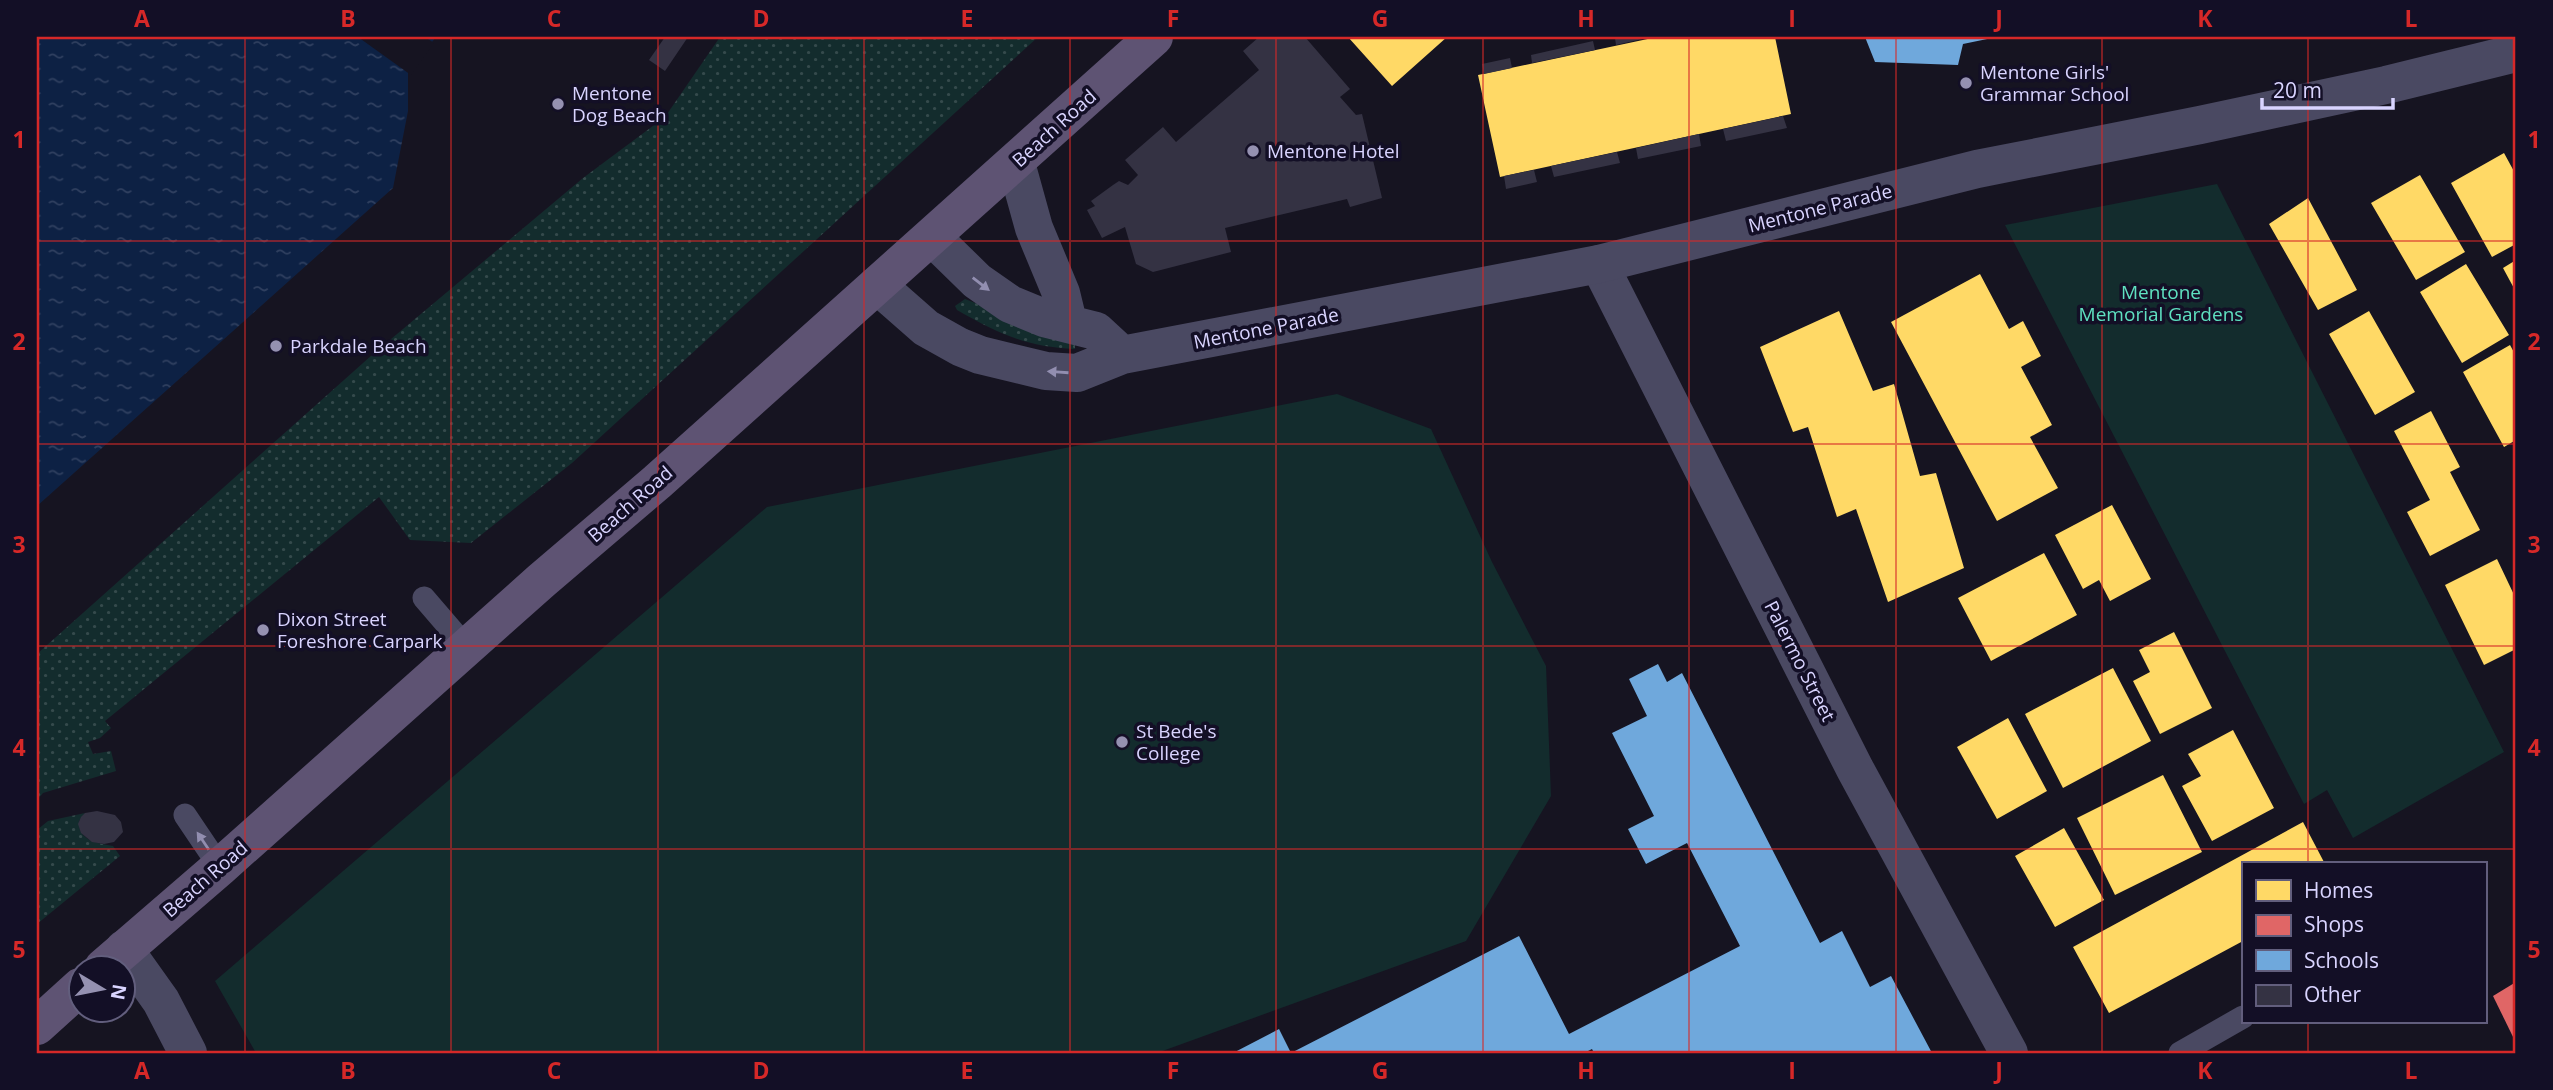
<svg xmlns="http://www.w3.org/2000/svg" width="2553" height="1090" viewBox="0 0 2553 1090" font-family="'Open Sans',sans-serif">
<style>
.grass{fill:url(#grass-dots)}
.garden{fill:#132c2d}
.water{fill:url(#water-ripples)}
.pier{fill:#161421}
.homes{fill:#ffd966}
.shops{fill:#e06666}
.schools{fill:#6fa8dc}
.building{fill:#343243}
.lines{fill:none;stroke-linecap:round;stroke-linejoin:round}
.service{stroke:#4a4962;stroke-width:23}
.minor{stroke:#4a4962;stroke-width:38}
.tertiary{stroke:#4a4962;stroke-width:38}
.primary{stroke:#5e5373;stroke-width:38}
.oneway{fill:#928eb0}
.grid{fill:none;stroke:#d62828;stroke-width:2;stroke-opacity:0.55}
.poi-dot{fill:#9591b1;stroke:#130f26;stroke-width:2.5}
.labels{text-anchor:middle;stroke-width:7;stroke-linejoin:round;paint-order:stroke}
.poi-label{font-size:19px;fill:#d9d4ff;stroke:#130f26;text-anchor:start}
.street-label{font-size:19px;fill:#d9d4ff;stroke:#130f26}
.park-label{font-size:19px;fill:#5fe0c0;stroke:#130f26}
.neatline{fill:none;stroke:#d62828;stroke-width:2.5}
.grid-label{font-size:23px;text-anchor:middle;font-weight:bold;fill:#d62828}
</style>
<defs>
<pattern id="grass-dots" width="8" height="8" patternUnits="userSpaceOnUse" patternTransform="scale(1.75)"><rect width="8" height="8" fill="#132c2d"/><path d="M2 2h.1M6 6h.1" fill="none" stroke="#354a4c" stroke-width="1.8" stroke-linecap="round"/></pattern>
<pattern id="water-ripples" width="26" height="14" patternUnits="userSpaceOnUse" patternTransform="scale(1.75)"><rect width="26" height="14" fill="#0d2144"/><path d="M2 4q2-2 4 0t4 0M15 11q2-2 4 0t4 0" fill="none" stroke="#304060"/></pattern>
</defs>
<rect width="100%" height="100%" fill="#161421"/>
<!-- grass -->
<path class="grass" d="M 720,37 L 1038,37 L 572,463 L 471,543 L 410,540 L 379,497 L 105,721 L 111,728 L 100,738 L 88,742 L 93,754 L 111,751 L 116,771 L 43,793 L 37,800 L 37,654 L 372,355 L 583,178 L 665,117 Z
M 965,299 L 1075,342 L 1075,349 C 1027,347 999,334 957,310 L 955,306 Z
M 85,813 L 79,821 C 78,841 97,843 113,846 L 120,856 L 37,924 L 37,830 L 48,821 Z"/>
<!-- garden -->
<path class="garden" d="M 2217,184 L 2504,752 L 2353,838 L 2327,790 L 2304,804 L 2005,225 Z
M 1337,394 L 1431,429 L 1492,562 L 1546,666 L 1551,796 L 1466,941 L 1157,1053 L 256,1053 L 215,981 L 767,507 Z"/>
<!-- water -->
<path class="water" d="M 37,37 L 436,37 L 408,72 L 408,111 L 393,188 L 37,506 Z"/>
<!-- pier -->
<path class="pier" d="M 358,37 L 425,37 L 434,43 L 411,75 Z"/>
<!-- homes -->
<path class="homes" d="M 1348,37 L 1447,37 L 1392,86 Z
M 1657,37 L 1775,37 L 1791,114 L 1500,177 L 1478,75 Z
M 2504,153 L 2516,175 L 2516,244 L 2492,257 L 2451,183 Z
M 2420,175 L 2465,252 L 2416,280 L 2371,203 Z
M 2308,198 L 2357,290 L 2318,310 L 2269,224 Z
M 2516,260 L 2516,292 L 2503,268 Z
M 2466,264 L 2509,335 L 2462,363 L 2420,292 Z
M 1980,274 L 2009,329 L 2023,321 L 2041,356 L 2021,367 L 2052,425 L 2030,437 L 2058,488 L 1997,521 L 1891,322 Z
M 1839,311 L 1873,391 L 1894,384 L 1920,476 L 1936,473 L 1964,568 L 1888,602 L 1856,509 L 1837,517 L 1808,427 L 1793,432 L 1760,347 Z
M 2369,311 L 2415,392 L 2375,415 L 2329,334 Z
M 2510,345 L 2516,356 L 2516,440 L 2504,447 L 2463,372 Z
M 2431,411 L 2460,467 L 2450,472 L 2480,530 L 2430,556 L 2407,512 L 2430,500 L 2394,431 Z
M 2112,505 L 2151,579 L 2110,601 L 2099,580 L 2083,589 L 2055,535 Z
M 2044,553 L 2077,615 L 1991,661 L 1958,598 Z
M 2497,559 L 2516,599 L 2516,649 L 2484,665 L 2445,585 Z
M 2174,632 L 2212,708 L 2160,734 L 2133,681 L 2150,672 L 2139,650 Z
M 2113,668 L 2151,741 L 2063,788 L 2025,714 Z
M 2008,718 L 2047,791 L 1997,819 L 1957,747 Z
M 2233,730 L 2274,808 L 2212,841 L 2182,786 L 2201,776 L 2188,754 Z
M 2163,775 L 2202,852 L 2115,895 L 2077,818 Z
M 2303,822 L 2325,864 L 2243,864 L 2243,941 L 2109,1013 L 2073,947 Z
M 2064,828 L 2104,900 L 2055,927 L 2015,856 Z"/>
<!-- shops -->
<path class="shops" d="M 2516,982 L 2516,1043 L 2493,996 Z"/>
<!-- schools -->
<path class="schools" d="M 1865,37 L 1992,37 L 1992,38 L 1963,44 L 1958,65 L 1875,62 Z
M 1658,664 L 1667,682 L 1682,673 L 1820,943 L 1842,931 L 1870,987 L 1891,976 L 1932,1053 L 1594,1053 L 1592,1049 L 1584,1053 L 1233,1053 L 1279,1029 L 1291,1053 L 1519,936 L 1569,1034 L 1740,946 L 1687,843 L 1646,864 L 1628,829 L 1654,816 L 1612,733 L 1647,716 L 1629,679 Z"/>
<!-- building -->
<path class="building" d="M 665,37 L 688,37 L 665,71 L 649,60 Z
M 1259,37 L 1305,37 L 1350,89 L 1340,97 L 1356,115 L 1362,114 L 1382,198 L 1350,207 L 1347,199 L 1225,228 L 1231,252 L 1153,272 L 1136,264 L 1125,227 L 1102,238 L 1087,210 L 1095,206 L 1091,201 L 1113,185 L 1119,181 L 1128,185 L 1138,175 L 1125,160 L 1163,127 L 1176,142 L 1259,70 L 1243,51 Z
M 1651,37 L 1616,45 L 1615,38 L 1618,37 Z
M 1593,41 L 1595,50 L 1532,63 L 1531,55 Z
M 1510,58 L 1512,68 L 1484,74 L 1482,64 Z
M 1783,116 L 1787,128 L 1726,141 L 1723,129 Z
M 1699,134 L 1701,146 L 1638,159 L 1636,148 Z
M 1617,152 L 1620,163 L 1554,177 L 1551,166 Z
M 1534,170 L 1537,182 L 1506,189 L 1504,176 Z
M 97,811 L 115,815 L 121,822 L 123,832 L 114,842 L 104,844 L 92,842 L 81,833 L 78,824 L 81,817 L 85,813 Z"/>
<g class="lines">
<!-- service -->
<path class="service" d="M 424,598 L 467,648
M 185,815 L 220,867
M 2180,1053 L 2243,1017"/>
<!-- minor -->
<path class="minor" d="M 1599,264 L 1855,769 L 2009,1053
M 124,949 L 161,1001 L 188,1053"/>
<!-- tertiary -->
<path class="tertiary" d="M 1016,163 L 1034,228 L 1061,293 L 1068,322
M 932,237 L 977,281 L 1010,304 L 1044,318 L 1096,331 L 1122,355
M 877,285 L 926,328 L 960,347 L 980,355 L 1046,371 L 1077,373 L 1122,355 L 1599,264 L 1977,169 L 2200,125 L 2386,85 L 2516,53"/>
<!-- primary -->
<path class="primary" d="M 103,968 L 220,867 L 541,581 L 657,482 L 1154,37
M 37,1026 L 80,987"/>
</g>
<!-- one-way arrows -->
<defs><path id="oneway-solid" d="M-6-.8H1V-3.2L6.5 0L1 3.2V.8H-6Z" transform="scale(1.75)"/></defs>
<g class="oneway">
<use href="#oneway-solid" transform="translate(981 284) rotate(38)"/>
<use href="#oneway-solid" transform="translate(1058 372) rotate(-176)"/>
<use href="#oneway-solid" transform="translate(203 841) rotate(-124)"/>
</g>
<!-- grid -->
<path class="grid" d="M 245,37 L 245,1053M 451,37 L 451,1053M 658,37 L 658,1053M 864,37 L 864,1053M 1070,37 L 1070,1053M 1276,37 L 1276,1053M 1483,37 L 1483,1053M 1689,37 L 1689,1053M 1896,37 L 1896,1053M 2102,37 L 2102,1053M 2308,37 L 2308,864M 37,241 L 2516,241M 37,444 L 2516,444M 37,646 L 2516,646M 37,849 L 2516,849M 2308,1022 L 2308,1053"/>
<!-- markers -->
<g class="poi-dot">
<circle cx="1966" cy="83" r="7"/>
<circle cx="558" cy="104" r="7"/>
<circle cx="1253" cy="151" r="7"/>
<circle cx="276" cy="346" r="7"/>
<circle cx="263" cy="630" r="7"/>
<circle cx="1122" cy="742" r="7"/>
</g>
<g class="labels">
<!-- poi labels -->
<g class="poi-label">
<text x="1980" y="79">Mentone Girls'<tspan x="1980" dy="22">Grammar School</tspan></text>
<text x="572" y="100">Mentone<tspan x="572" dy="22">Dog Beach</tspan></text>
<text x="1267" y="158">Mentone Hotel</text>
<text x="290" y="353">Parkdale Beach</text>
<text x="277" y="626">Dixon Street<tspan x="277" dy="22">Foreshore Carpark</tspan></text>
<text x="1136" y="738">St Bede's<tspan x="1136" dy="22">College</tspan></text>
</g>
<!-- street labels -->
<g class="street-label">
<text transform="translate(1054 128) rotate(-42)" y="7">Beach Road</text>
<text transform="translate(1820 208) rotate(-14)" y="7">Mentone Parade</text>
<text transform="translate(1266 328) rotate(-11)" y="7">Mentone Parade</text>
<text transform="translate(630 504) rotate(-41)" y="7">Beach Road</text>
<text transform="translate(1800 661) rotate(63)" y="7">Palermo Street</text>
<text transform="translate(205 879) rotate(-41)" y="7">Beach Road</text>
</g>
<!-- park labels -->
<g class="park-label">
<text x="2161" y="299">Mentone<tspan x="2161" dy="22">Memorial Gardens</tspan></text>
</g>
</g>
<!-- border -->
<rect width="2553" height="1090" fill="none" stroke="#130f26" stroke-width="77"/>
<!-- legend -->
<rect x="2242" y="862" width="245" height="161" fill="#130f26" stroke="#625e7d" stroke-width="2"/>
<rect x="2256" y="880" width="35" height="21" fill="#ffd966" stroke="#625e7d" stroke-width="2"/>
<text x="2304" y="898" font-size="21" fill="#d9d4ff">Homes</text>
<rect x="2256" y="915" width="35" height="21" fill="#e06666" stroke="#625e7d" stroke-width="2"/>
<text x="2304" y="932" font-size="21" fill="#d9d4ff">Shops</text>
<rect x="2256" y="950" width="35" height="21" fill="#6fa8dc" stroke="#625e7d" stroke-width="2"/>
<text x="2304" y="968" font-size="21" fill="#d9d4ff">Schools</text>
<rect x="2256" y="985" width="35" height="21" fill="#343243" stroke="#625e7d" stroke-width="2"/>
<text x="2304" y="1002" font-size="21" fill="#d9d4ff">Other</text>
<!-- north arrow -->
<g transform="translate(102 989) rotate(100)"><circle r="33" fill="#130f26" stroke="#625e7d" stroke-width="2"/>
<path d="M0-5L12 26L0 18L-12 26Z" fill="#9591b1"/>
<text y="-10" font-size="19" font-weight="bold" text-anchor="middle" fill="#d9d4ff">N</text>
</g>
<!-- scale -->
<path d="M2262 98v10h131v-10" fill="none" stroke="#d9d4ff" stroke-width="3.5"/>
<text x="2273" y="98" font-size="21" fill="#d9d4ff" stroke="#130f26" stroke-width="5" paint-order="stroke">20 m</text>
<rect x="38" y="38" width="2476" height="1014" class="neatline"/>
<g class="grid-label">
<text x="142" y="27">A</text>
<text x="348" y="27">B</text>
<text x="554" y="27">C</text>
<text x="761" y="27">D</text>
<text x="967" y="27">E</text>
<text x="1173" y="27">F</text>
<text x="1380" y="27">G</text>
<text x="1586" y="27">H</text>
<text x="1792" y="27">I</text>
<text x="1999" y="27">J</text>
<text x="2205" y="27">K</text>
<text x="2411" y="27">L</text>
<text x="19" y="148">1</text>
<text x="2534" y="148">1</text>
<text x="19" y="350">2</text>
<text x="2534" y="350">2</text>
<text x="19" y="553">3</text>
<text x="2534" y="553">3</text>
<text x="19" y="756">4</text>
<text x="2534" y="756">4</text>
<text x="19" y="958">5</text>
<text x="2534" y="958">5</text>
<text x="142" y="1079">A</text>
<text x="348" y="1079">B</text>
<text x="554" y="1079">C</text>
<text x="761" y="1079">D</text>
<text x="967" y="1079">E</text>
<text x="1173" y="1079">F</text>
<text x="1380" y="1079">G</text>
<text x="1586" y="1079">H</text>
<text x="1792" y="1079">I</text>
<text x="1999" y="1079">J</text>
<text x="2205" y="1079">K</text>
<text x="2411" y="1079">L</text>
</g>
</svg>
